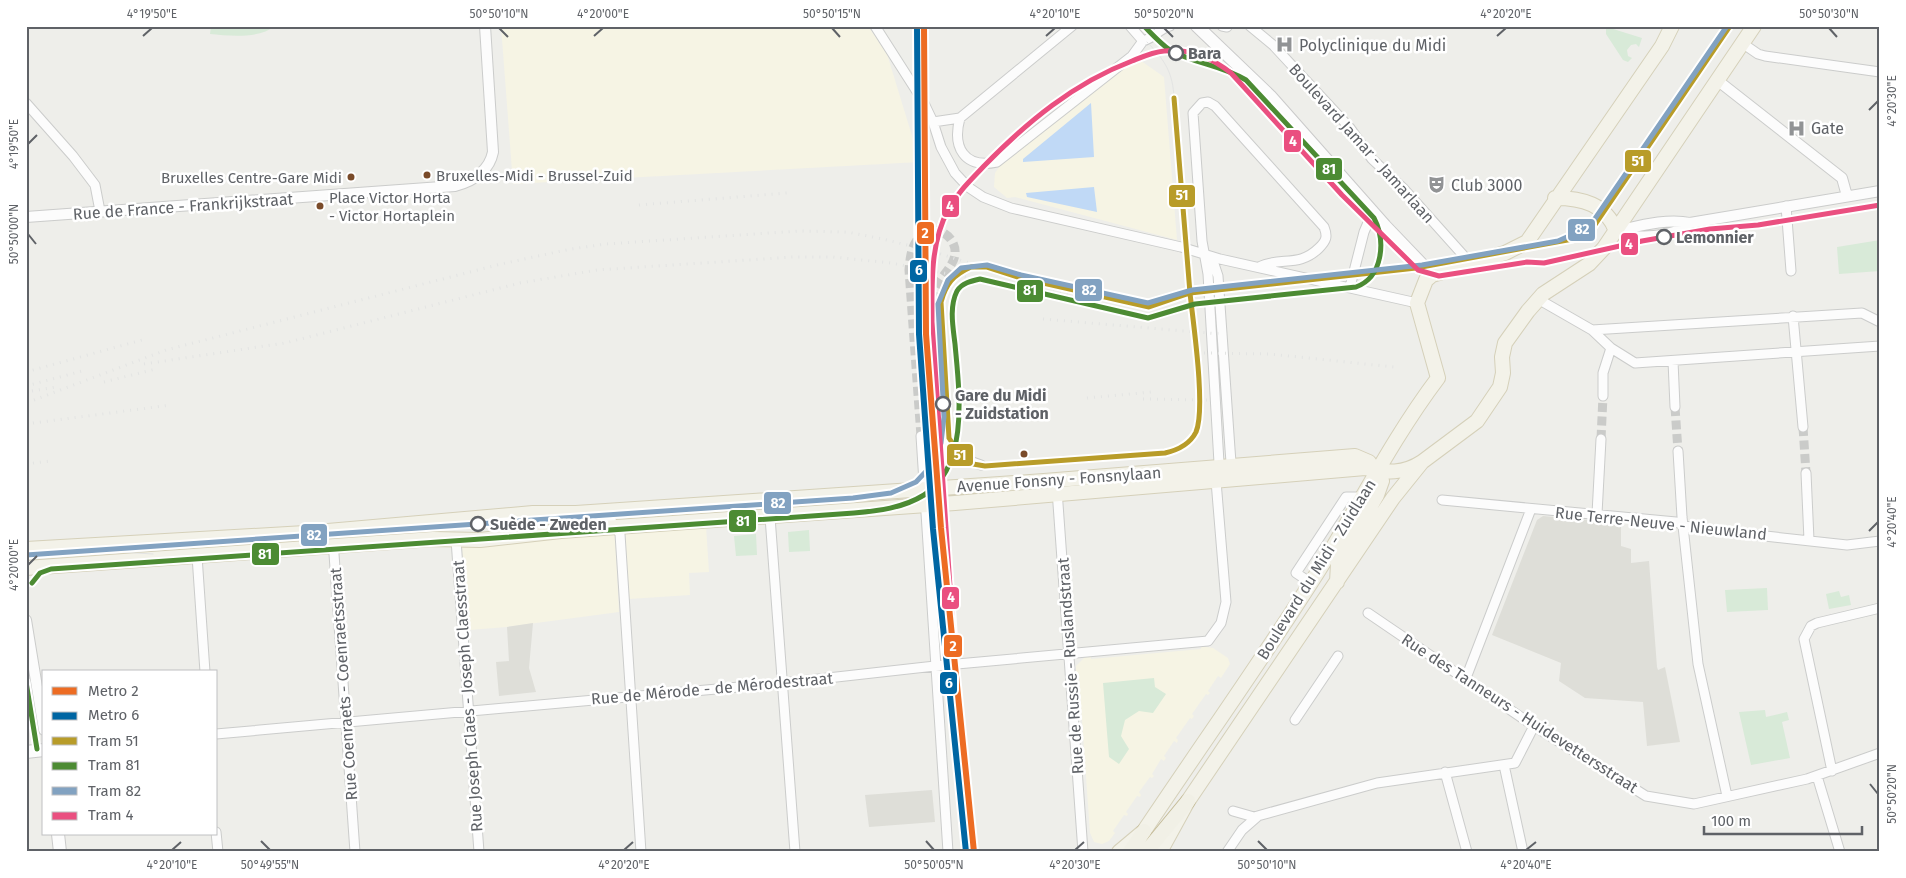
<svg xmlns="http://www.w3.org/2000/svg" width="1906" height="878" viewBox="0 0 1906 878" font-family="'Fira Sans',sans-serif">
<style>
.commercial{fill:#f6f4e4}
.education{fill:#deded8}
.green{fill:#d8ead8}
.water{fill:#c0d9f6}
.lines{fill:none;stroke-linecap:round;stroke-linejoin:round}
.minor-tunnel{stroke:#cacbc9;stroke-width:9;stroke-dasharray:9 4.5;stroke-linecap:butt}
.minor-casing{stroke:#cbcccb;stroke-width:11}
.tertiary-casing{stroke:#cbcccb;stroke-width:12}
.secondary-casing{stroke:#cacaca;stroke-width:14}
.primary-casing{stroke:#d5d0b9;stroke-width:16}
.trunk-casing{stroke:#c5bc98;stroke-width:16}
.minor{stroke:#fcfcfc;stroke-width:9}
.tertiary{stroke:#fcfcfc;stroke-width:10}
.secondary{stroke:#fcfcfc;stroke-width:12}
.primary{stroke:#f3f2e9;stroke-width:14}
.trunk{stroke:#f1f0e6;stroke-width:14}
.tram{stroke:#e3e4e3;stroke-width:1}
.rail{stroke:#e3e4e3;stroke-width:3;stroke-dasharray:1 6;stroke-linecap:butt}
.tram-1-casing{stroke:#fff;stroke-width:9}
.tram-2-casing{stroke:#fff;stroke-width:9}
.tram-3-casing{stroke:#fff;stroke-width:9}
.tram-4-casing{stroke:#fff;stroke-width:9}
.tram-1{stroke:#b89c29;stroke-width:5}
.tram-2{stroke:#4c8b33;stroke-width:5}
.tram-3{stroke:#82a2c1;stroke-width:5}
.tram-4{stroke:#ea4f80;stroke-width:5}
.metro-1-casing{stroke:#fff;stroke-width:10}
.metro-2-casing{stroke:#fff;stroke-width:10}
.metro-1{stroke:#ed6c23;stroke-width:6}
.metro-2{stroke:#0066a3;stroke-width:6}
.ticks{fill:none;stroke:#5f6267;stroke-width:2}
.stop-dot{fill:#fff;stroke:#5f6267;stroke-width:2.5}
.bus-dot{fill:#7a4b2a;stroke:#fff;stroke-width:2}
.labels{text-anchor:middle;stroke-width:5;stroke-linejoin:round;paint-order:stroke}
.bus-label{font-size:15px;fill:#5f6267;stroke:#fff;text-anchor:start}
.poi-label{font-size:16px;fill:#5f6267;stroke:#fff;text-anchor:start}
.stop-label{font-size:16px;font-weight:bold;fill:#5f6267;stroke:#fff;text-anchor:start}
.street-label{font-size:16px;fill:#5f6267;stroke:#fff}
.line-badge{stroke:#fff;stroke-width:2}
.badge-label{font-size:14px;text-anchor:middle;font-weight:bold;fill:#fff}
.neatline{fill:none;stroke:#5f6267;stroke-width:2}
.ticks-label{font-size:12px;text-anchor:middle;fill:#5f6267}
</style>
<rect width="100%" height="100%" fill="#eeeeea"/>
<!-- commercial -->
<path class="commercial" d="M 501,26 L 868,26 L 887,54 L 920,162 L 513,184 Z
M 1137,58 L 1164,77 L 1177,240 L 1015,197 L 1007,198 L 994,187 L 995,173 L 1001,164 Z
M 706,526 L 709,572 L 689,573 L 690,595 L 629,599 L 625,540 L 623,538 L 625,532 Z
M 615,532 L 619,612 L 507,627 L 469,630 L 461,546 Z
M 1201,646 L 1213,648 L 1228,658 L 1230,664 L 1221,678 L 1218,676 L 1208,691 L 1210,693 L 1208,695 L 1206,694 L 1192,714 L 1194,716 L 1192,719 L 1190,718 L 1176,738 L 1178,740 L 1177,743 L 1174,741 L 1164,756 L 1166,758 L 1164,761 L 1161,759 L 1152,774 L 1154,776 L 1152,778 L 1150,777 L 1139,792 L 1141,795 L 1140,797 L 1137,796 L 1126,812 L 1128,814 L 1127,816 L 1124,815 L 1113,831 L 1115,833 L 1109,841 L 1102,844 L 1094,842 L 1090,833 L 1079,677 L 1076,676 L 1076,666 L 1085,657 L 1091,656 L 1091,659 L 1201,649 Z"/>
<!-- education -->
<path class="education" d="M 1543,516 L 1621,523 L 1621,546 L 1631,549 L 1631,563 L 1649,561 L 1657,667 L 1658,670 L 1665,667 L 1680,742 L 1647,746 L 1643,702 L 1585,698 L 1559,681 L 1561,663 L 1492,635 L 1537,520 Z
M 533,623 L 529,668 L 536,692 L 499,696 L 496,662 L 509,661 L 507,627 Z
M 932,790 L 935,822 L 869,827 L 865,795 Z"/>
<!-- green -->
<path class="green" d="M 211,26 L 275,26 C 259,39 229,36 210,34 Z
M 1606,28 L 1610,28 L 1642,38 L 1639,47 L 1636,44 L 1631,45 L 1627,50 L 1628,56 L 1632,58 L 1628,62 L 1623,60 L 1606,34 Z
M 1880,240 L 1880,271 L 1839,274 L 1837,247 Z
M 809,530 L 810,551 L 789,552 L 788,532 Z
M 756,534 L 757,555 L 736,556 L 734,536 Z
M 1767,588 L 1768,610 L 1727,612 L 1725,590 Z
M 1839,591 L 1841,597 L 1849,595 L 1851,605 L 1829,609 L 1826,594 Z
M 1154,678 L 1155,687 L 1166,694 L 1153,713 L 1139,711 L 1125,720 L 1121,736 L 1129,749 L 1119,764 L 1109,757 L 1103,683 Z
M 1765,710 L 1766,717 L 1787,712 L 1789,720 L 1782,722 L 1790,758 L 1751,765 L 1739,712 Z"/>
<!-- water -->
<path class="water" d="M 1091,103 L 1094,157 L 1023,162 L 1023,159 Z
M 1094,187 L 1097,212 L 1027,197 L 1026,193 Z"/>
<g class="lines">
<!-- minor-tunnel -->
<path class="minor-tunnel" d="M 1675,407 L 1678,451
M 1803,427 L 1806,473
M 921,436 L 909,270 C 910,258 911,247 919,237 C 932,221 957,235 955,254 C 954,268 935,280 931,301 L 940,433
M 1601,439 L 1603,396"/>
<defs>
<path id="minor" d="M 875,26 L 923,101 L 933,122 L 941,147 L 955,173 L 968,187 L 983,197 L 1011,208 L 1181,247 L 1220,259 L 1417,303
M 1130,26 L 1143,41
M 1222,26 L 1227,27
M 1250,26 L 1273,45 L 1350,128 L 1372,159 L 1403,188 L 1463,255 L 1467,265
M 1143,41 C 1154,38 1159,29 1170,26
M 1742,43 L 1758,54 L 1765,56 L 1880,72
M 26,103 L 73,156 L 95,185 L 100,211
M 960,118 C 952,147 964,169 997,162 L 1132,56 L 1143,41
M 933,122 L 960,118 L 1072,26
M 1786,206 L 1791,271
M 1207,255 L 1214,264 L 1218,276 L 1230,449 L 1231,462 L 1225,469
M 1350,287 L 1364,232 L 1373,211
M 1538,299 L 1592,330 L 1611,348 L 1635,363 L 1880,346
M 1793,316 L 1803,427
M 1592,330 L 1862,313 L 1880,322
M 1673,361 L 1675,407
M 1603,396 L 1603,373 L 1611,348
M 921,436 L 948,852
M 942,438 C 948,454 966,460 981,465
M 1678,451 L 1682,517 L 1698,664 L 1727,796
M 1806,473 L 1809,540
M 923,482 L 940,460 L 940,433
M 1057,490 L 1083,852
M 1442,500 L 1676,522 L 1692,528 L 1847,545 L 1880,541
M 599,512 L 612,522 L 620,534 L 641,852
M 1597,514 L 1601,439
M 770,517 L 795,852
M 307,534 L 332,547 L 334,554 L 355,852
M 456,540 L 479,852
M 197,556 L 205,672
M 1311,583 L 1296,573 L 1346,497 L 1363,497
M 1368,613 L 1534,726 L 1646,796 L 1694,804 L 1807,779 L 1880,753
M 1466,678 L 1531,509
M 1295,720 L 1338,656
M 216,734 L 783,683 L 935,666 L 1208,641 L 1221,623 L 1226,602 L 1216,481 L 1219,463 L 1208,274 L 1202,241 L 1193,113 L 1202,103 L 1208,102 L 1215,106 L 1324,227 C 1328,237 1326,241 1319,248 C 1299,268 1280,256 1259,267
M 1504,765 L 1523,852
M 1832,771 L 1804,639 L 1811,626 L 1817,623 L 1880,608
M 1445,772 L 1467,852
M 1817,776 L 1840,852
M 1233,811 L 1254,817 L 1377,783 L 1515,763 L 1534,726
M 216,832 L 218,852
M 1227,852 L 1242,830 L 1258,816"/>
<path id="tertiary" d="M 1717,80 L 1842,178 L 1847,196
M 26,217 L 455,186 C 473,181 489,172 493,152 L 485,26
M 1616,231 C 1639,226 1667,218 1690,223 L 1880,191
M 1616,231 C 1635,240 1674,238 1690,223
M 26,620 L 44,730"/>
<path id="secondary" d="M 1197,26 L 1270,96 L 1385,226 L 1432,275
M 26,752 L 44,750
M 58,834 L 60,852"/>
<path id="primary" d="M 1555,198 C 1582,198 1606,204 1616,231
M 26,549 L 305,533 L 533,513 L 576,513 L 1044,481 L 1355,456 L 1369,462 L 1382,481 L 1377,495 L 1338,564 L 1337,582
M 26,568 L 433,539 L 480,540 L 561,531 L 955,503 L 1365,468 C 1386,473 1404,474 1422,462
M 1119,852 L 1144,831 C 1202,744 1263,659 1319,570 C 1359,506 1392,439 1438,378 L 1417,303 L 1426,280 L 1432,275 L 1505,253 L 1527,242 L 1662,46 L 1672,26
M 1160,852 L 1188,801 L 1393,498 L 1422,462 L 1477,421 L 1500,387 L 1503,373 L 1502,357 L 1505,343 L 1528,311 L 1543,294 L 1589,264 L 1604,248 L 1754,26"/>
<path id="trunk" d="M 1130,852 L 1144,831
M 1146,852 L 1188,801"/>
</defs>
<!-- minor casing -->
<use href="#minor" class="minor-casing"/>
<!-- tertiary casing -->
<use href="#tertiary" class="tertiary-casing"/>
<!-- secondary casing -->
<use href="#secondary" class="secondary-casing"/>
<!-- primary casing -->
<use href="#primary" class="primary-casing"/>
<!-- trunk casing -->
<use href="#trunk" class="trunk-casing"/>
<!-- minor -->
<use href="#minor" class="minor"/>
<!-- tertiary -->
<use href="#tertiary" class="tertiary"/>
<!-- secondary -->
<use href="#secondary" class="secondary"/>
<!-- primary -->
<use href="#primary" class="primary"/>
<!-- trunk -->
<use href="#trunk" class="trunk"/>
<!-- tram -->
<path class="tram" d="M 1147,42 C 1165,60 1173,73 1174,98
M 1660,128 L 1686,98
M 1307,155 L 1326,183
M 1063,456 L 1094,459
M 878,498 L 904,490 L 944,468 L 1002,461
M 119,552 L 153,554"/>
<!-- rail -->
<path class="rail" d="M 639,205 L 787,193
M 1043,319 L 1220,334
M 1204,353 L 1270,354 L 1394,367
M 144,364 L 285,343 L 520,283 L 597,270 L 793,257 L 833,257 L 891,263 L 1034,290
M 26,372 L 142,340
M 104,382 L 156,369
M 26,386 L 86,370
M 32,391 L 56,387
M 1087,398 L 1152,392
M 1143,399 L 1210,400
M 34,400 L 166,350 L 501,264 L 571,249 L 606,244 L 799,231 L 847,232 L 883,239 L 931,251 L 1084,299
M 26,424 L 171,405
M 26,464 L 50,461"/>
<defs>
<path id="tram-1" d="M 1174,98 L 1190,293
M 971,267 L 987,267 L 1021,278 L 1149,307 L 1190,293 C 1193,322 1206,408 1196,432 C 1190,444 1178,450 1165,453 L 985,466 L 973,464 L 962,458 L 949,438 L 941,302 C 946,284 953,275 971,267 Z
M 1190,293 L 1416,268 L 1573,239 L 1594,226 L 1730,26"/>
<path id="tram-2" d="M 32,583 L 40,573 L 51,569 L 854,513 C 878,511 903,508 924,495 C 970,466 959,389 955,344 C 953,327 949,307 957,291 C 962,283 971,281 980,279 L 1148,318 L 1195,304 L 1356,287 C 1383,277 1386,241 1374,218 L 1246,80 C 1221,65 1195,64 1170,50 C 1161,44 1152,34 1144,26
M 26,682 L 37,749"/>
<path id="tram-3" d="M 26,555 L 853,498 L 891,493 L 916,482 L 932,465 L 941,443 L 944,417 L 938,304 L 948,280 L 961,268 L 987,265 L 1021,275 L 1148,303 L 1192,290 L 1422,265 L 1558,241 L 1578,232 L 1592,223 L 1727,26"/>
<path id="tram-4" d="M 968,851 L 932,322 C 932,284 930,244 948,210 C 957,193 971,180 984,166 C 1027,122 1074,83 1132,61 C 1142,57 1153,52 1164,51 C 1190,48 1212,58 1231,73 L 1342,195 L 1406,258 L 1418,270 L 1439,276 L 1527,262 L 1544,263 L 1642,241 L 1710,229 L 1758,225 L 1880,205"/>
</defs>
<!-- tram-1 casing -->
<use href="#tram-1" class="tram-1-casing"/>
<!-- tram-2 casing -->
<use href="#tram-2" class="tram-2-casing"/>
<!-- tram-3 casing -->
<use href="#tram-3" class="tram-3-casing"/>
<!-- tram-4 casing -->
<use href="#tram-4" class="tram-4-casing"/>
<!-- tram-1 -->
<use href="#tram-1" class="tram-1"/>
<!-- tram-2 -->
<use href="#tram-2" class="tram-2"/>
<!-- tram-3 -->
<use href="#tram-3" class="tram-3"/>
<!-- tram-4 -->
<use href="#tram-4" class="tram-4"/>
<defs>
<path id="metro-1" d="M 924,26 L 926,334 L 941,528 L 974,852"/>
<path id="metro-2" d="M 917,26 L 919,334 L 933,529 L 966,852"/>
</defs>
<!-- metro-1 casing -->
<use href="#metro-1" class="metro-1-casing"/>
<!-- metro-2 casing -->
<use href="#metro-2" class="metro-2-casing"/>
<!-- metro-1 -->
<use href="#metro-1" class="metro-1"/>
<!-- metro-2 -->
<use href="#metro-2" class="metro-2"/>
</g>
<!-- ticks -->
<path class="ticks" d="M 499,28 L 508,37M 832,28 L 840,37M 1164,28 L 1173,37M 1829,28 L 1837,37M 143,36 L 152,28M 594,36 L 603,28M 1046,36 L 1055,28M 1497,36 L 1506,28M 1869,110 L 1878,101M 28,144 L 37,135M 28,234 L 36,244M 1869,531 L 1878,522M 28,565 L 37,556M 1870,784 L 1878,794M 261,841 L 270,850M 926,841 L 934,850M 1258,841 L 1267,850M 172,850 L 181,842M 624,850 L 633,842M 1075,850 L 1084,842M 1526,850 L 1536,842"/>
<!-- icons -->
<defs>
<symbol id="hospital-bare" viewBox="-9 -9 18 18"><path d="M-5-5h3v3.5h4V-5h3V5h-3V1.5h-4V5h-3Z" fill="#919395" stroke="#fff" stroke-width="2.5" paint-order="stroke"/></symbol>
<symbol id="theatre-bare" viewBox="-9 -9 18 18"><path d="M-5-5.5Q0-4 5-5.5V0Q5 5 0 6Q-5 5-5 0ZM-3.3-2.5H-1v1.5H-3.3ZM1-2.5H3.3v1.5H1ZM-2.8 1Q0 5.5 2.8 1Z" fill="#919395" stroke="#fff" stroke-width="2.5" paint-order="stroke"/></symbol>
</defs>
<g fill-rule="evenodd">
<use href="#hospital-bare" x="1272" y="32" width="25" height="25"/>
<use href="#hospital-bare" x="1784" y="116" width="25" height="25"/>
<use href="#theatre-bare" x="1424" y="172" width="25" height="25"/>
</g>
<!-- markers -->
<g class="stop-dot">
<circle cx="1176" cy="53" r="7"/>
<circle cx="1664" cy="237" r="7"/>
<circle cx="943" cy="404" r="7"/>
<circle cx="478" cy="524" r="7"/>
</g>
<g class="bus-dot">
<circle cx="427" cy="175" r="4.5"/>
<circle cx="351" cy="177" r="4.5"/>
<circle cx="320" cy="206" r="4.5"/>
<circle cx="1024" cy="454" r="4.5"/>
</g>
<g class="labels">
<!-- bus labels -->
<g class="bus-label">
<text x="436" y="181">Bruxelles-Midi - Brussel-Zuid</text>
<text x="342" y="183" text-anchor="end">Bruxelles Centre-Gare Midi</text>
<text x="329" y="203">Place Victor Horta<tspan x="329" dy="18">- Victor Hortaplein</tspan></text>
</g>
<!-- poi labels -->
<g class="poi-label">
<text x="1299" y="51">Polyclinique du Midi</text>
<text x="1811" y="134">Gate</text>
<text x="1451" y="191">Club 3000</text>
</g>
<!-- stop labels -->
<g class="stop-label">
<text x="1188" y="59">Bara</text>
<text x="1676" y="243">Lemonnier</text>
<text x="955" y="401">Gare du Midi<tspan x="955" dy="18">- Zuidstation</tspan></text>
<text x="490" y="530">Suède - Zweden</text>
</g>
<!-- street labels -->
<g class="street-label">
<text transform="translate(1362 143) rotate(48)" y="6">Boulevard Jamar - Jamarlaan</text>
<text transform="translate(183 206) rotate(-4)" y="6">Rue de France - Frankrijkstraat</text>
<text transform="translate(1059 479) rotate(-4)" y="6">Avenue Fonsny - Fonsnylaan</text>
<text transform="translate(1661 523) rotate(6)" y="6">Rue Terre-Neuve - Nieuwland</text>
<text transform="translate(1316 569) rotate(-58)" y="6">Boulevard du Midi - Zuidlaan</text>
<text transform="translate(1070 666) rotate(-94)" y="6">Rue de Russie - Ruslandstraat</text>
<text transform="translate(343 684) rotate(-94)" y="6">Rue Coenraets - Coenraetsstraat</text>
<text transform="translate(712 688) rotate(-5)" y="6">Rue de Mérode - de Mérodestraat</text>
<text transform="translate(467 696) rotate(-94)" y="6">Rue Joseph Claes - Joseph Claesstraat</text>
<text transform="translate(1520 713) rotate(33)" y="6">Rue des Tanneurs - Huidevettersstraat</text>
</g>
</g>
<g class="line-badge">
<rect x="1283" y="129" width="19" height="24" rx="5" fill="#ea4f80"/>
<rect x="1624" y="149" width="28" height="24" rx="5" fill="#b89c29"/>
<rect x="1315" y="157" width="28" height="24" rx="5" fill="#4c8b33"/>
<rect x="1168" y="184" width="28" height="24" rx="5" fill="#b89c29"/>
<rect x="941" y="194" width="19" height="24" rx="5" fill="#ea4f80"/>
<rect x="1567" y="218" width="29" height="24" rx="5" fill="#82a2c1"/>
<rect x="916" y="221" width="19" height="24" rx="5" fill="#ed6c23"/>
<rect x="1620" y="232" width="19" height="24" rx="5" fill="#ea4f80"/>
<rect x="909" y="259" width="19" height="24" rx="5" fill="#0066a3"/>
<rect x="1074" y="278" width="29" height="24" rx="5" fill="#82a2c1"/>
<rect x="1016" y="279" width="28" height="24" rx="5" fill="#4c8b33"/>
<rect x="946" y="443" width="28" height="24" rx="5" fill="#b89c29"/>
<rect x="763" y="491" width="29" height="24" rx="5" fill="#82a2c1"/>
<rect x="728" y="509" width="29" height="24" rx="5" fill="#4c8b33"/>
<rect x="300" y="523" width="28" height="24" rx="5" fill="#82a2c1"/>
<rect x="251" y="542" width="29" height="24" rx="5" fill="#4c8b33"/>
<rect x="941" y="586" width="19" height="24" rx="5" fill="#ea4f80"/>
<rect x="943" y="634" width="20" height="24" rx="5" fill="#ed6c23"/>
<rect x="939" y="671" width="19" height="24" rx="5" fill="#0066a3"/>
</g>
<g class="badge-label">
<text x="1293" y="146">4</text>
<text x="1638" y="166">51</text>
<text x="1329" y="174">81</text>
<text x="1182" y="200">51</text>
<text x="950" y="211">4</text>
<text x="1582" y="234">82</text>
<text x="925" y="238">2</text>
<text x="1629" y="249">4</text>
<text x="919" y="275">6</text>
<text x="1089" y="295">82</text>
<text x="1030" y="295">81</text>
<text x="960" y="460">51</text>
<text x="778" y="508">82</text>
<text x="743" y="526">81</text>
<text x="314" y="540">82</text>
<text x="265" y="559">81</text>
<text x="951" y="602">4</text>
<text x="953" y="651">2</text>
<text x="949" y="688">6</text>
</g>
<!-- border -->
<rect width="1906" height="878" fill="none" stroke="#ffffff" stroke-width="55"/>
<!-- legend -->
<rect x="42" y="670" width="175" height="165" fill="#ffffff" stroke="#bfc0c2"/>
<rect x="52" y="687" width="25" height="8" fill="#ed6c23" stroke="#bfc0c2"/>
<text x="88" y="696" font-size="15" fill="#5f6267">Metro 2</text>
<rect x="52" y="712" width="25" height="8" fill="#0066a3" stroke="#bfc0c2"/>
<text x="88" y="720" font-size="15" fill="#5f6267">Metro 6</text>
<rect x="52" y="737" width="25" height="8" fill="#b89c29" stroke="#bfc0c2"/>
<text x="88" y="746" font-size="15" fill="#5f6267">Tram 51</text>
<rect x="52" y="762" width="25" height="8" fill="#4c8b33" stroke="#bfc0c2"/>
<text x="88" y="770" font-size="15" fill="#5f6267">Tram 81</text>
<rect x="52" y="787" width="25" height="8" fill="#82a2c1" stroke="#bfc0c2"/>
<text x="88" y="796" font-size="15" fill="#5f6267">Tram 82</text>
<rect x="52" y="812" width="25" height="8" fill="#ea4f80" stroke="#bfc0c2"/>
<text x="88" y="820" font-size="15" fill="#5f6267">Tram 4</text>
<!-- scale -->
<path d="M1704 826v8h158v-8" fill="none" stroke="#5f6267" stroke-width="2.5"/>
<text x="1711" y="826" font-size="15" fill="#5f6267" stroke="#ffffff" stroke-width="4" paint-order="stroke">100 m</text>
<rect x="28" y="28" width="1850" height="822" class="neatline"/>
<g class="ticks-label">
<text x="152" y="18">4°19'50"E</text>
<text x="499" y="18">50°50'10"N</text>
<text x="603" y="18">4°20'00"E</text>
<text x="832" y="18">50°50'15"N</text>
<text x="1055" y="18">4°20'10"E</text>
<text x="1164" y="18">50°50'20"N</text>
<text x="1506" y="18">4°20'20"E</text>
<text x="1829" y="18">50°50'30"N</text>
<text transform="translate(1892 101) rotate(-90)" y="4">4°20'30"E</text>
<text transform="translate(14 144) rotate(-90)" y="4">4°19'50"E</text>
<text transform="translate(14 234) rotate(-90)" y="4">50°50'00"N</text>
<text transform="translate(1892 522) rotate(-90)" y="4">4°20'40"E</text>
<text transform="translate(14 565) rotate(-90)" y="4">4°20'00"E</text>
<text transform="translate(1892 794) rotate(-90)" y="4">50°50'20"N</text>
<text x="172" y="869">4°20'10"E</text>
<text x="270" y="869">50°49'55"N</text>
<text x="624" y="869">4°20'20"E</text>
<text x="934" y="869">50°50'05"N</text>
<text x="1075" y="869">4°20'30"E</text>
<text x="1267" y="869">50°50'10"N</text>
<text x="1526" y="869">4°20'40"E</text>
</g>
</svg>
